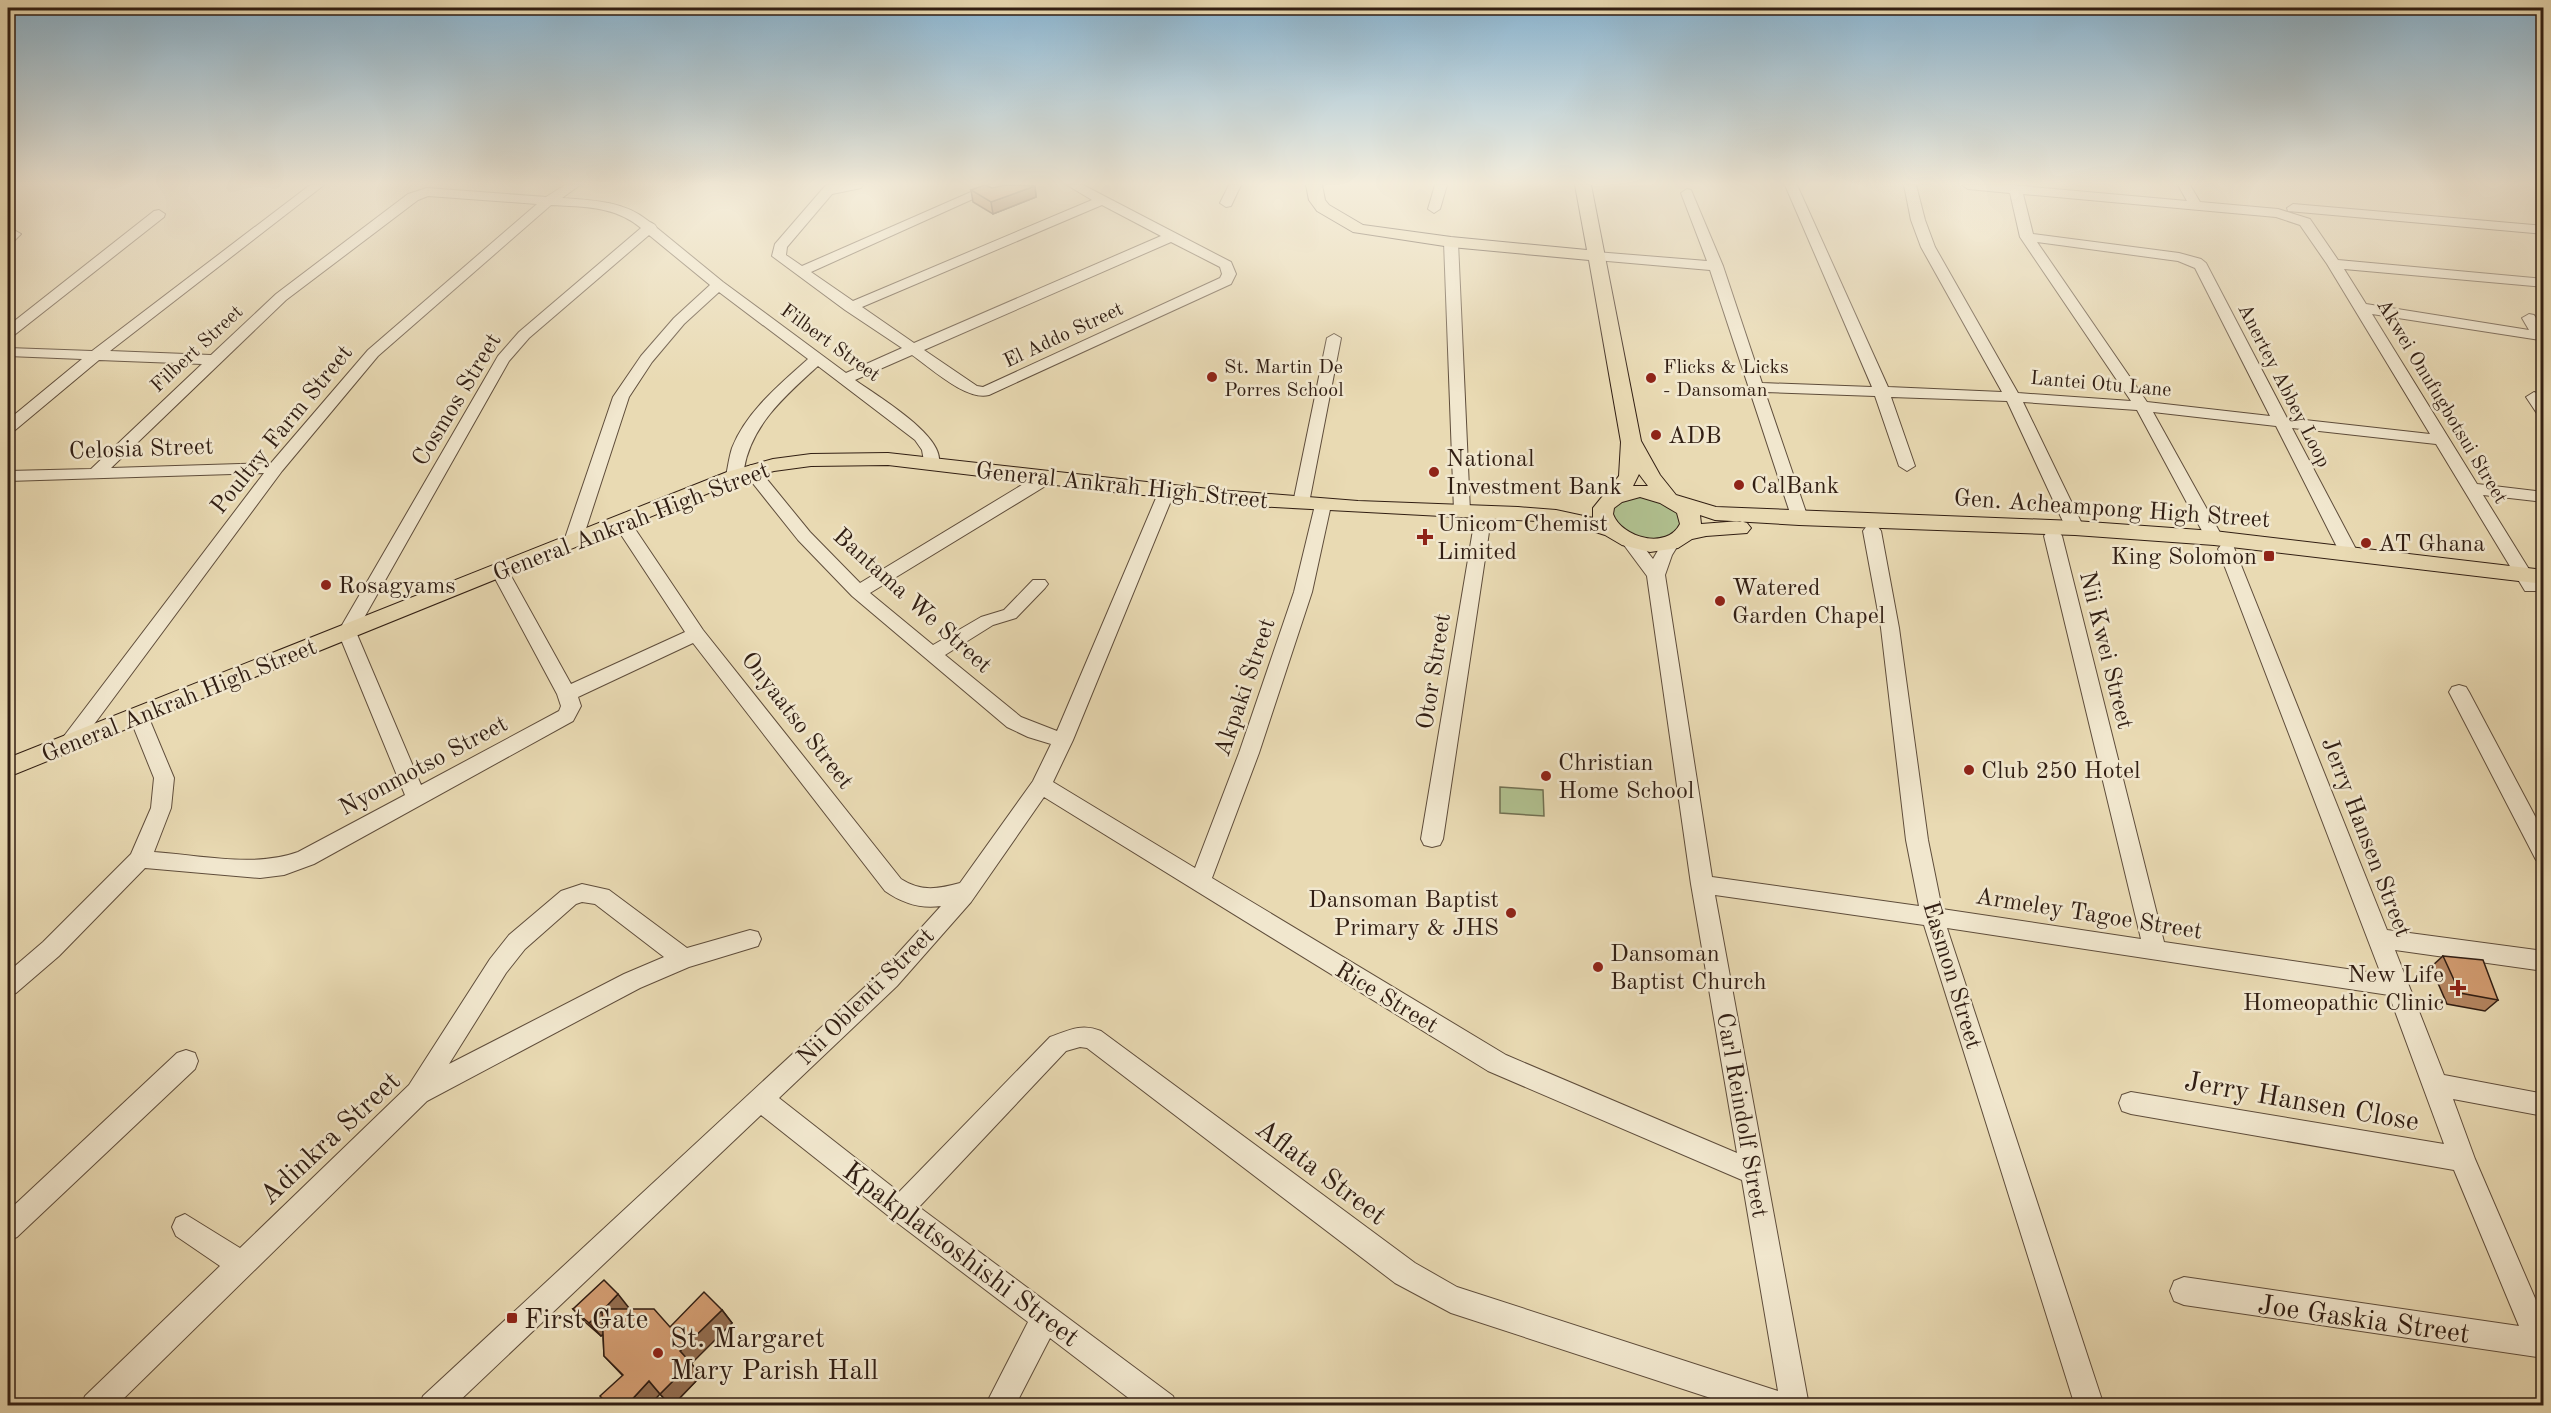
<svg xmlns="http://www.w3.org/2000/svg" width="2551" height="1413" viewBox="0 0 2551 1413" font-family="'Old Standard TT',serif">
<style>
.green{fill:#b1c190;stroke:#717052;stroke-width:1.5}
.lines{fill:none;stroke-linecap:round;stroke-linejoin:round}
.minor-casing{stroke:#5f4d3b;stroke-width:2}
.major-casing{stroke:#311e13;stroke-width:2}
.minor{fill:#f1e7ce;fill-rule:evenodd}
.major{fill:#e9dab3;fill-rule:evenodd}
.wall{fill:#b58661;stroke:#311e13;stroke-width:1.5}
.shaded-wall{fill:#936d4f;stroke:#311e13;stroke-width:1.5}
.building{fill:#d29c71;stroke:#311e13;stroke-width:1.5}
.poi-dot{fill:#8f2418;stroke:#f1e7ce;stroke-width:2}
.labels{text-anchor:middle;stroke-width:5;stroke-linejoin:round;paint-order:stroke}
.far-street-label{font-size:20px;fill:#311e13;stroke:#f1e7ce}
.far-poi-label{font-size:20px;fill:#311e13;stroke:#f1e7ce;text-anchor:start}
.street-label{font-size:24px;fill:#311e13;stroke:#f1e7ce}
.poi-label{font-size:24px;fill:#311e13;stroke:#f1e7ce;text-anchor:start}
.near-street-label{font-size:28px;fill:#311e13;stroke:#f1e7ce}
.near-poi-label{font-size:28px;fill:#311e13;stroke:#f1e7ce;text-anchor:start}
</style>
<rect width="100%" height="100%" fill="#e9dab3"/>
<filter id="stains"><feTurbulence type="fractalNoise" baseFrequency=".00333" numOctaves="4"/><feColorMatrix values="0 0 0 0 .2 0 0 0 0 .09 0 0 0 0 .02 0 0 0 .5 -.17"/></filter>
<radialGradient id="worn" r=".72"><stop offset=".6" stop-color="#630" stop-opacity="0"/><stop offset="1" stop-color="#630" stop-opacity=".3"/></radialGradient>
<!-- green -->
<path class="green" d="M 1639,495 L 1672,504 L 1684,525 L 1662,541 L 1637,539 L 1611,520 L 1613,506 L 1619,500 Z
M 1500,787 L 1543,790 L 1544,816 L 1500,813 Z"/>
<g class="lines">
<defs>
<path id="minor" d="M 310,185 L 324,185 L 110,351 L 211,355 L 276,294 L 408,194 L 427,188 L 546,197 L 565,185 L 580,185 L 562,198 C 591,200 624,201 647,220 C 652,224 655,223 657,228 L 723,282 L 846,373 L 902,348 L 845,310 L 772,256 L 775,244 L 826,185 L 863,185 L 861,188 L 832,194 L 787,247 L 786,255 L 802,266 L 987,185 L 1004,185 L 811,272 L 853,301 L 1092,200 L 1067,185 L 1083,185 L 1231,262 L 1236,274 L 1231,284 L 989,395 C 966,401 931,368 912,355 L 855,380 C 874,394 953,440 937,467 L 925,467 L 922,450 L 915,440 L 818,366 C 786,395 751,425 744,469 L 751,465 L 757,467 L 810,532 L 860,583 L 1040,474 L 1052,474 L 1054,478 L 1052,482 L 870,593 L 933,645 L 981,617 L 1004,610 L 1033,580 L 1045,580 L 1048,584 L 1045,588 L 1016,618 L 993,625 L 945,655 L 1021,717 L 1057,731 L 1159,491 L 1161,487 L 1173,487 L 1175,491 L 1073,740 L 1053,782 L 1195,868 L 1239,753 L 1294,592 L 1315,505 L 1317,501 L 1329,501 L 1331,505 L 1312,592 L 1259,753 L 1212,878 L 1506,1055 L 1737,1153 L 1691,884 L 1647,576 L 1621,541 L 1624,537 L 1636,537 L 1653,559 L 1665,538 L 1677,538 L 1680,542 L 1672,555 L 1665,575 L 1712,877 L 1919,906 L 1906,840 L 1881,628 L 1863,531 L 1866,527 L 1878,527 L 1881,531 L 1899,628 L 1928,840 L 1942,909 L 2141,939 L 2044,536 L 2047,532 L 2059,532 L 2062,536 L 2164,942 L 2381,974 L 2218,549 L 2221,545 L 2233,545 L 2387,930 L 2544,951 L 2544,971 L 2395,950 L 2444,1075 L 2544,1094 L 2544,1116 L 2453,1099 L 2475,1159 L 2544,1319 L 2544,1358 L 2184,1305 L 2174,1301 L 2170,1291 L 2174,1281 L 2184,1277 L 2519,1326 L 2454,1170 L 2131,1114 L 2122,1111 L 2119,1103 L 2122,1095 L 2131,1092 L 2444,1144 L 2389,995 L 1947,928 L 2104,1406 L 2075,1406 L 1924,925 L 1715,895 L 1809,1406 L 1735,1406 L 1451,1313 L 1395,1283 L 1087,1048 L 1080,1047 L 1066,1051 L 919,1207 L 1173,1396 L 1177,1406 L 1139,1406 L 1050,1338 L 1015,1406 L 985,1406 L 1028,1322 L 891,1218 L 761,1115 L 454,1406 L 419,1406 L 423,1396 L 881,972 L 941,906 C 920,909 902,903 885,891 L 693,643 L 578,697 L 581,706 L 573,721 L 314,864 L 284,875 L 260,878 L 145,868 L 59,956 L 16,993 L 8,996 L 8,972 L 43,942 L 131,854 L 151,808 L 154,778 L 129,716 L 132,711 L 139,709 L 146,711 L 174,778 L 171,808 L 154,852 C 200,855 254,868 298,852 L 405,795 L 338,632 L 498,356 L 519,332 L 641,228 C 615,206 585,207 551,205 L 378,356 L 282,471 L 75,750 L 68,752 L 61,750 L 58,745 L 61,740 L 264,473 L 8,481 L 8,471 L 91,469 L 202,364 L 99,360 L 14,431 L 8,433 L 8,420 L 82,359 L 8,356 L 8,348 L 92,351 ZM 428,196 L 537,204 L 368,350 L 271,463 L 111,468 L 286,300 L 418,200 ZM 1102,205 L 1161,236 L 914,343 L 862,307 ZM 649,235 L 710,285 L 674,318 L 641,356 L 613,397 L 564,541 L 567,545 L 579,545 L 582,541 L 629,397 L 652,362 L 684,324 L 719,292 L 808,359 C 780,384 746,412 732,448 C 729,457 728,467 726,476 L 734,481 L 740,480 L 743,471 L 798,540 L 852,596 L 1007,727 L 1028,737 L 1051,744 L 1033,781 L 960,883 C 938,889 921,892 901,879 L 703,630 L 627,517 L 615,517 L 612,521 L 685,632 L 571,684 L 506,567 L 494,567 L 491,571 L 557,694 L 561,706 L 559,711 L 421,785 L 356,632 L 509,361 L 529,338 ZM 1171,242 L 1220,267 L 1222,274 L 1220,278 L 983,387 L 977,386 L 924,350 ZM 1044,797 L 1488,1071 L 1742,1180 L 1778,1391 L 1457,1287 L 1415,1263 L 1101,1031 C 1082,1023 1069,1030 1050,1037 L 899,1192 L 779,1098 L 897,986 L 971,902 Z
M 1229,185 L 1241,185 L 1231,206 L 1226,207 L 1220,203 Z
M 1435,185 L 1447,185 L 1440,209 L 1434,213 L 1428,209 Z
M 1785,185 L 1797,185 L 1888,387 L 2002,392 L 1921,247 L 1911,220 L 1904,185 L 1916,185 L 1925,220 L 1935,247 L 2018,393 L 2131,401 L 2020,237 L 2010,193 L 1968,189 L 1962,185 L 2011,185 L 2187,201 L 2178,185 L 2190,185 L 2200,202 L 2278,209 L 2310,219 L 2338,260 L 2544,279 L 2544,287 L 2344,269 L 2366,304 L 2529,330 L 2522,318 L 2529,314 L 2534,315 L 2544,330 L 2544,340 L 2540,340 L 2372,314 L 2477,484 L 2544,492 L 2544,502 L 2483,495 L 2540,587 L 2537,591 L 2525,591 L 2436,444 L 2292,428 L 2358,553 L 2355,557 L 2343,557 L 2340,553 L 2276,426 L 2153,412 L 2223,538 L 2220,542 L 2208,542 L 2137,410 L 2023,402 L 2084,528 L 2081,532 L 2069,532 L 2066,528 L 2007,401 L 1891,397 L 1915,466 L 1907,471 L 1899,466 L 1875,396 L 1765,392 L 1808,518 L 1805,522 L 1793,522 L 1710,270 L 1596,260 L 1589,256 L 1596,252 L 1707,261 L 1681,193 L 1687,189 L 1691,190 L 1723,266 L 1762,383 L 1872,387 ZM 2023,194 L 2276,217 L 2300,225 L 2327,264 L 2430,434 L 2287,418 L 2206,263 L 2201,259 L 2179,253 L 2033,234 ZM 2037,242 L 2178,261 L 2195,268 L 2270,416 L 2147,402 Z
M 2293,204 L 2544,226 L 2544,234 L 2288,211 L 2287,208 Z
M 159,210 L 165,214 L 164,217 L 13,336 L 8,337 L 8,326 L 154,211 Z
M 14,230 L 21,234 L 13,242 L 8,243 L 8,233 Z
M 1451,238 L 1458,242 L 1470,511 L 1468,515 L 1456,515 L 1454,511 L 1444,242 Z
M 1334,334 L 1341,338 L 1309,503 L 1307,507 L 1295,507 L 1293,503 L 1327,338 Z
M 2534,392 L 2539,394 L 2544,400 L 2544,417 L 2538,415 L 2526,397 Z
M 1484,507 L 1490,508 L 1492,512 L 1443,839 L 1440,845 L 1432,847 L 1424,845 L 1421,839 L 1476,512 L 1478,508 Z
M 2459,685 L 2466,687 L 2469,692 L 2544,833 L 2544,862 L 2536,860 L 2449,692 L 2452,687 Z
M 582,884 L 609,890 L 687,948 L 750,930 L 758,932 L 761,939 L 758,946 L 689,967 L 640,988 L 427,1101 L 116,1406 L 81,1406 L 85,1396 L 220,1266 L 176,1236 L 172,1227 L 176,1218 L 185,1214 L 240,1248 L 409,1085 L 490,959 L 509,935 L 561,891 ZM 582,902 L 595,904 L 664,957 L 624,974 L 449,1064 L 506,973 L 525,949 L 576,904 Z
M 186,1050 L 195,1053 L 198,1061 L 195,1069 L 17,1237 L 8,1241 L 8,1211 L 177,1053 Z"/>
<path id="major" d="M 1306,185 L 1322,185 L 1325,200 L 1329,205 L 1363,225 L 1451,237 L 1587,250 L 1575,185 L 1591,185 L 1641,441 L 1660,475 L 1676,495 L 1716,507 L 2075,521 L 2214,531 L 2544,570 L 2544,584 L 2214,545 L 2075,535 L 1799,525 L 1715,520 L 1700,515 L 1701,524 L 1740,521 L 1747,523 L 1751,528 L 1747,533 L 1706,536 L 1692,539 L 1678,548 L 1650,552 L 1622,545 L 1605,535 L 1589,530 L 1537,521 L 1254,506 L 1113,492 L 888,465 L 811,466 L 774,471 L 741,480 L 8,777 L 8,758 L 727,472 L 773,459 L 811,454 L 888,453 L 1218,490 L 1358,501 L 1518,507 L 1556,510 L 1593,518 L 1593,508 L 1619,476 L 1621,442 L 1589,260 L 1451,247 L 1353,232 L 1317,211 L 1309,200 ZM 1639,474 L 1648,486 L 1633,486 ZM 1640,497 L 1660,503 L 1677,513 L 1680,524 C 1667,550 1622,538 1613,514 L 1614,508 L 1622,502 Z"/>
</defs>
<!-- minor casing -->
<use href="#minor" class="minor-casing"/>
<!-- major casing -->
<use href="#major" class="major-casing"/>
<!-- minor -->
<use href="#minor" class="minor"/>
<!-- major -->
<use href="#major" class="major"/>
</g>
<!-- wall -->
<path class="wall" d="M 1035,186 L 1036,197 L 993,214 L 973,202 L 971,190 Z
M 2443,956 L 2498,1000 L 2485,1011 L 2447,1004 L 2431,967 Z
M 629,1308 L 628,1309 L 670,1327 L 722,1310 L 732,1323 L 691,1363 L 701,1376 L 672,1406 L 671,1406 L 660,1394 L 622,1375 L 604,1356 L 603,1334 L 601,1336 L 585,1322 L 573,1309 Z"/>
<!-- shaded-wall -->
<path class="shaded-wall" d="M 1035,186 L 1036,197 L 993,214 L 991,202 Z
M 618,1294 L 629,1308 L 615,1322 L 604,1309 Z
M 722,1310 L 732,1323 L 691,1364 L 680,1351 Z
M 602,1311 L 614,1324 L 601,1336 L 589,1323 Z
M 691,1363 L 701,1376 L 672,1406 L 671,1406 L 660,1394 Z
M 649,1381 L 660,1394 L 649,1406 L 626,1406 Z"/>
<!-- building -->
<path class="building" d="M 985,185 L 992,188 L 1006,185 L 1035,186 L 991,202 L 971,190 Z
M 2443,956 L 2483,960 L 2498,1000 L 2460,993 Z
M 604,1280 L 618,1294 L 604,1309 L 654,1309 L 670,1327 L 704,1292 L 722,1310 L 680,1351 L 691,1363 L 660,1394 L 649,1381 L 626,1406 L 609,1406 L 600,1396 L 623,1375 L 604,1356 L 602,1311 L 589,1323 L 573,1309 Z"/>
<!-- sky -->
<linearGradient id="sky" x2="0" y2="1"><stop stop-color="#89b6d4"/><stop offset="0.48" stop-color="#f5eedd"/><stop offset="1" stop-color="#f5eedd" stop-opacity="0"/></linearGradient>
<rect width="2551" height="383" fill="url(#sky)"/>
<!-- markers -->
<g class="poi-dot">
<circle cx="1212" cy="377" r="6"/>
<circle cx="1651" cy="378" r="6"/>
<circle cx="1656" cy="435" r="6"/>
<circle cx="1434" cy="472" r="6"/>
<circle cx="1739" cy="485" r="6"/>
<path d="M1422 528h6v6h6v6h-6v6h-6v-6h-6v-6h6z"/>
<circle cx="2366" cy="543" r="6"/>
<rect x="2263" y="550" width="12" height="12" rx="3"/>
<circle cx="326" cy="585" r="6"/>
<circle cx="1720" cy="601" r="6"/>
<circle cx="1969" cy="770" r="6"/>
<circle cx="1546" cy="776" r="6"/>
<circle cx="1511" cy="913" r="6"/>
<circle cx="1598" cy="967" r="6"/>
<path d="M2455 979h6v6h6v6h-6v6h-6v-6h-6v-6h6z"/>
<rect x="506" y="1312" width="12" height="12" rx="3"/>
<circle cx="658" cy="1353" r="6"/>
</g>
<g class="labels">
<!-- far-street labels -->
<g class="far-street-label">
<text transform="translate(1063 334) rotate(-25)" y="7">El Addo Street</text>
<text transform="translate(831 342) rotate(36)" y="7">Filbert Street</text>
<text transform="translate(196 348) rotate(-43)" y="7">Filbert Street</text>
<text transform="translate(2101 383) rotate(5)" y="7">Lantei Otu Lane</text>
<text transform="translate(2285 385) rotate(63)" y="7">Anertey Abbey Loop</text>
<text transform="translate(2443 401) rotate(59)" y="7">Akwei Onufugbotsui Street</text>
</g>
<!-- far-poi labels -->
<g class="far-poi-label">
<text x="1224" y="373">St. Martin De<tspan x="1224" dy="23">Porres School</tspan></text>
<text x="1663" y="373">Flicks &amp; Licks<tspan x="1663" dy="23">- Dansoman</tspan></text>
</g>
<!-- street labels -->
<g class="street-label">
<text transform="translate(456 399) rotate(-59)" y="8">Cosmos Street</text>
<text transform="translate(281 429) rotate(-51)" y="8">Poultry Farm Street</text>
<text transform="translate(141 448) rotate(-2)" y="8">Celosia Street</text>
<text transform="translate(1122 485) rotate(6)" y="8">General Ankrah High Street</text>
<text transform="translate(2112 508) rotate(4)" y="8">Gen. Acheampong High Street</text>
<text transform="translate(631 521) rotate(-21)" y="8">General Ankrah High Street</text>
<text transform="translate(913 600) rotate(42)" y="8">Bantama We Street</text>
<text transform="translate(2107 650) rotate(76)" y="8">Nii Kwei Street</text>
<text transform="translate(1433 671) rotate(-81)" y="8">Otor Street</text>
<text transform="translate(1244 687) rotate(-71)" y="8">Akpaki Street</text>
<text transform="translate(179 700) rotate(-22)" y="8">General Ankrah High Street</text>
<text transform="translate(798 720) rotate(52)" y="8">Onyaatso Street</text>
<text transform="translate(423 765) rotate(-28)" y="8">Nyonmotso Street</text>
<text transform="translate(2367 837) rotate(69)" y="8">Jerry Hansen Street</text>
<text transform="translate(2089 913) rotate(9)" y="8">Armeley Tagoe Street</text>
<text transform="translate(1953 975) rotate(73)" y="8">Easmon Street</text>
<text transform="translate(865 996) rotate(-45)" y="8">Nii Oblenti Street</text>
<text transform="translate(1387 997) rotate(31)" y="8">Rice Street</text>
<text transform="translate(1743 1115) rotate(80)" y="8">Carl Reindolf Street</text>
</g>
<!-- poi labels -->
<g class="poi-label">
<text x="1668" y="443">ADB</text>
<text x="1446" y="466">National<tspan x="1446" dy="28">Investment Bank</tspan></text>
<text x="1751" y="493">CalBank</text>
<text x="1437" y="531">Unicom Chemist<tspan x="1437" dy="28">Limited</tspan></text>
<text x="2378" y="551">AT Ghana</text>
<text x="2257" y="564" text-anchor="end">King Solomon</text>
<text x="338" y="593">Rosagyams</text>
<text x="1732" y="595">Watered<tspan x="1732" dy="28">Garden Chapel</tspan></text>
<text x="1558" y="770">Christian<tspan x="1558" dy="28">Home School</tspan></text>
<text x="1981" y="778">Club 250 Hotel</text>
<text x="1499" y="907" text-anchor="end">Dansoman Baptist<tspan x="1499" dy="28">Primary &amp; JHS</tspan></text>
<text x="1610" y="961">Dansoman<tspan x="1610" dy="28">Baptist Church</tspan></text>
<text x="2444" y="982" text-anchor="end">New Life<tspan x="2444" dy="28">Homeopathic Clinic</tspan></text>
</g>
<!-- near-street labels -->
<g class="near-street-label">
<text transform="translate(2302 1100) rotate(10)" y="10">Jerry Hansen Close</text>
<text transform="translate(329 1137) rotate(-43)" y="10">Adinkra Street</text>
<text transform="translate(1322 1171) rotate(37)" y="10">Aflata Street</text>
<text transform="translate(962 1253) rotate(37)" y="10">Kpakplatsoshishi Street</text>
<text transform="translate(2364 1318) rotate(8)" y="10">Joe Gaskia Street</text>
</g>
<!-- near-poi labels -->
<g class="near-poi-label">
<text x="524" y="1328">First Gate</text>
<text x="670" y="1347">St. Margaret<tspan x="670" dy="32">Mary Parish Hall</tspan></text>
</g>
</g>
<!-- margin -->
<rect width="2551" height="1413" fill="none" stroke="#e9dab3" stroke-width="30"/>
<rect x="9" y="9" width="2533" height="1395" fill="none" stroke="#311e13" stroke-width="3"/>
<rect x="15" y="15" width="2521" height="1383" fill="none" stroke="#311e13" stroke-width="1.5"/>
<rect width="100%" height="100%" filter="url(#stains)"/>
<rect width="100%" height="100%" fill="url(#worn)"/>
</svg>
